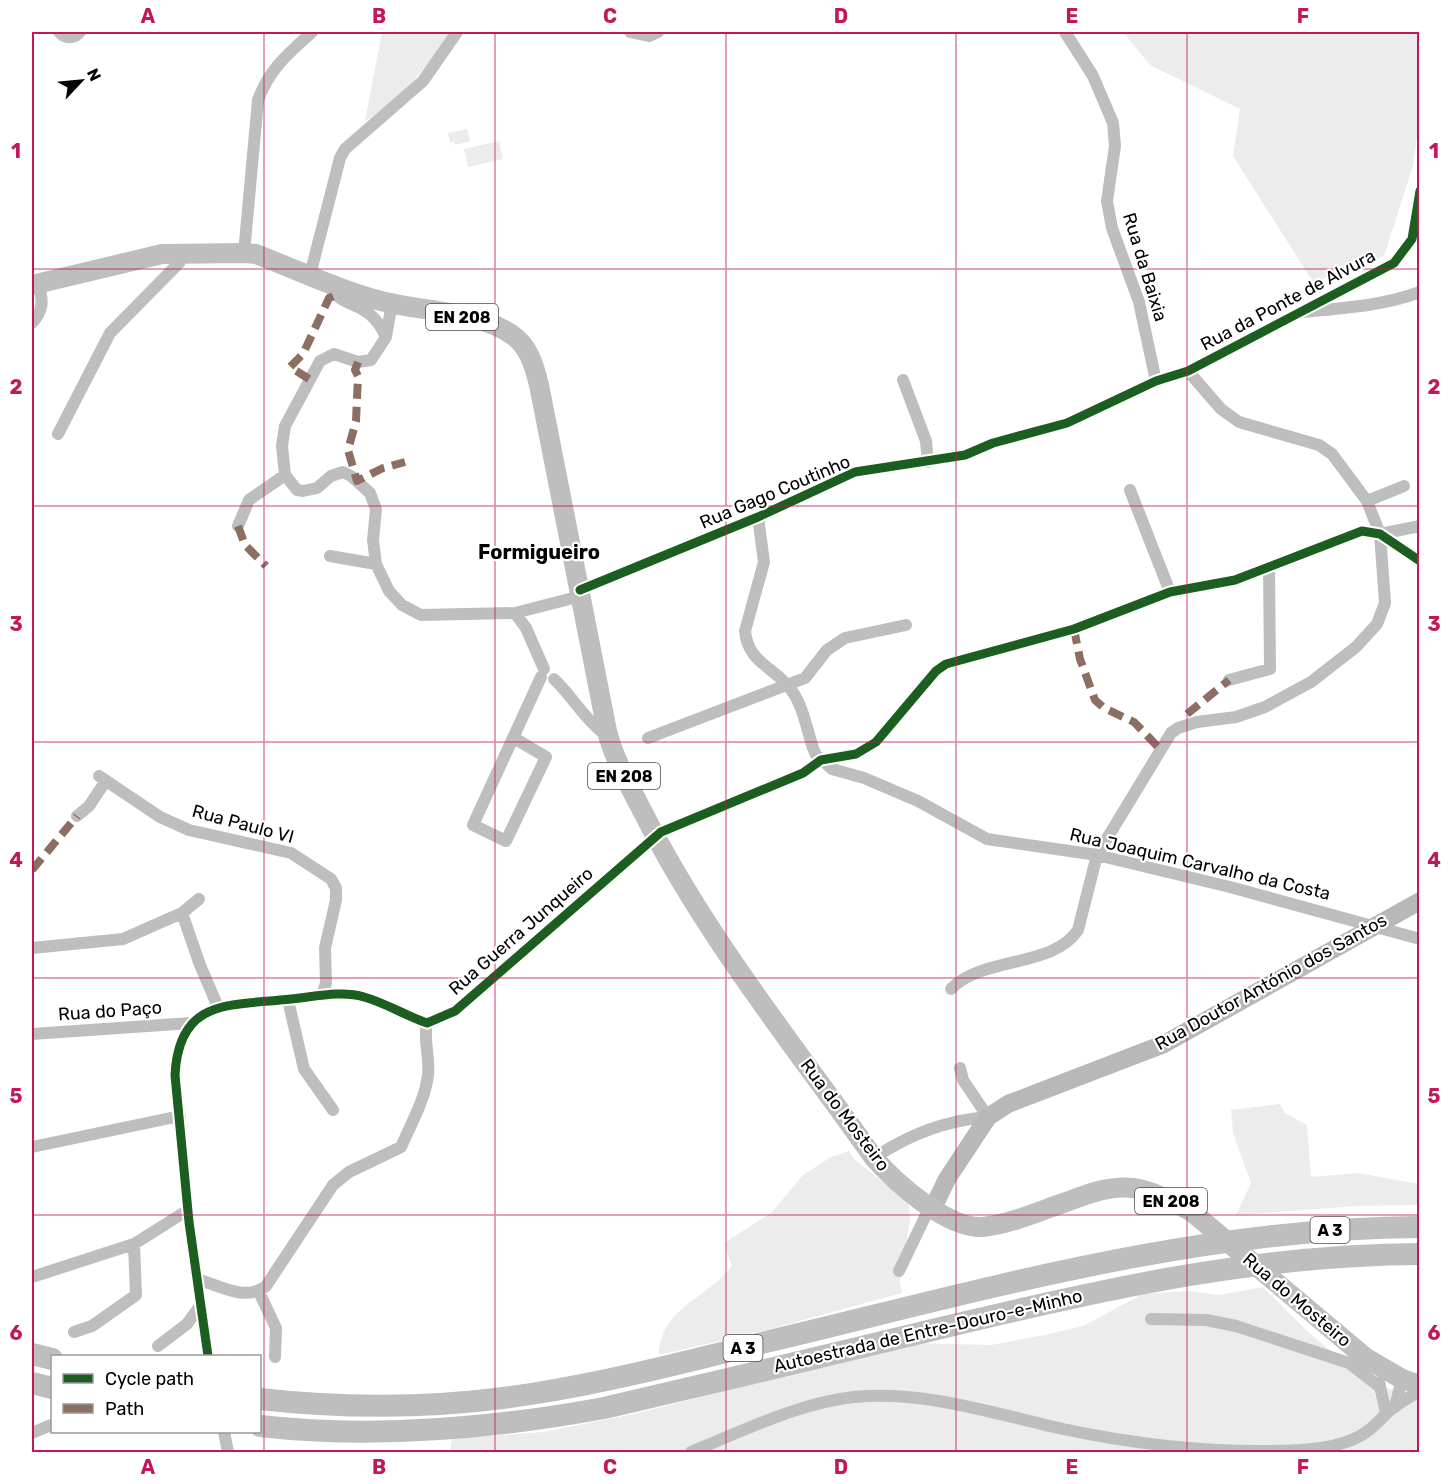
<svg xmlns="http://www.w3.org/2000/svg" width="1451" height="1484" viewBox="0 0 1451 1484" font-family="Rubik,sans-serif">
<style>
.green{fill:#ececec}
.water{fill:#bfbfbf}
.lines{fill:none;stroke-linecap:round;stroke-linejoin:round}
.street{stroke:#bebebe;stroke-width:12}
.secondary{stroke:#b8b8b8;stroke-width:18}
.primary{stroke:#bebebe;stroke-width:20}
.highway{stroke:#bebebe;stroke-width:22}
.quiet{stroke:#8d6e63;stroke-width:8;stroke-dasharray:15 8;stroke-linecap:butt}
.cycleway-casing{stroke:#fff;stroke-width:13}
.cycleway{stroke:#1b5e20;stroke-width:9}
.grid{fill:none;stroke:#c2185b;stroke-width:1.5;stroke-opacity:0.55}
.labels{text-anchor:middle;stroke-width:4.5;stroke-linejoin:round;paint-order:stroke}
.shield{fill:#fff;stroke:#4c4c4c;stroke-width:1.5}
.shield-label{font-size:16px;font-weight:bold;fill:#000}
.street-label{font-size:18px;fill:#000;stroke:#fff}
.neighbourhood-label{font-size:20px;font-weight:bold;fill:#000;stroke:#fff}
.neatline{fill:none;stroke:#c2185b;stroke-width:2}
.grid-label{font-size:20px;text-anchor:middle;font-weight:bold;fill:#c2185b}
</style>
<rect width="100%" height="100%" fill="#fff"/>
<!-- green -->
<path class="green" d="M 382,32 L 453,32 C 427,65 402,100 365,121 Z
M 1123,32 L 1419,32 L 1419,122 L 1413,166 L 1384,256 L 1313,282 L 1233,156 L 1240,109 L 1150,65 Z
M 467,129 L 470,141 L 455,145 L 454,142 L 450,143 L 448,133 Z
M 499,141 L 503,159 L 468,167 L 464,149 Z
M 1280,1104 L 1285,1113 L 1307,1125 L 1311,1177 L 1358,1173 L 1419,1184 L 1419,1205 L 1357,1206 L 1236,1215 L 1251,1183 L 1233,1133 L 1231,1110 Z
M 849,1151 L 855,1160 L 909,1203 L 910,1219 L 900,1282 L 902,1293 L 763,1331 L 659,1355 C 660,1307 711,1297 732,1265 L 724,1245 L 727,1241 L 772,1212 L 803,1175 L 831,1157 Z
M 1263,1287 L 1304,1328 L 1364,1380 L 1419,1398 L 1419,1452 L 450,1452 L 452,1439 L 543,1432 L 634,1414 L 913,1343 L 991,1345 L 1045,1335 L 1083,1326 L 1143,1294 L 1189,1291 L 1219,1295 Z"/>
<!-- water -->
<path class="water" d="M 52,32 L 87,32 C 79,47 60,47 52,32 Z"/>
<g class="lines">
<!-- street -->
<path class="street" d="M 630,32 L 649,36 L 658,32
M 1065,32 L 1093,76 L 1113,123 L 1115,146 L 1107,201 L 1112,228 L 1139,302 L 1156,381
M 244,253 L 258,100 C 270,68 287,55 312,32
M 310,275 L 340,158 L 345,149 L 423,81 L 457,32
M 327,284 C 344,312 369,298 386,337 L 371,360 L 358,362 L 334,354 L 320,361 L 285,426 L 282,446 L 285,475 L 297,490 L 303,491 L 317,488 L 331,476 L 343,472 L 351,476 L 370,493 L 376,509 L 373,540 L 376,564 L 389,591 L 402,605 L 421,615 L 515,613 L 581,596
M 1304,312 C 1343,308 1382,306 1420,292
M 32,323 C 43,311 44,300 38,285
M 386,337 L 392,303
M 903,380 L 926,441 L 928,462
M 58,434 L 110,333 L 179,263 L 184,253
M 1130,490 L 1170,592
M 1367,501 L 1404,486
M 758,517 L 764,562 L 745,631 C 748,664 776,667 792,691 C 803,706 807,730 813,748 L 816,755 L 832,769 L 864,778 L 918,801 L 987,839 L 1097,855 L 1230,887 L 1420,939
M 238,526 L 249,500 L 285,475
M 1380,534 L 1420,526
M 330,556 L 376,564
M 580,590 L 758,517 L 855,472 L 965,455 L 993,443 L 1067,423 L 1156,381 L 1188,371 L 1394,263 L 1412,239 L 1420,191
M 515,613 L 526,628 L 544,669
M 554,679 C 572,696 583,717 602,732 L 607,731
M 1229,680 L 1270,669 L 1269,567
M 514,738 L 546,757 L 506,841 L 473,825 L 541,677
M 648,738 L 805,678 L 827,650 L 845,638 L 906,625
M 99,776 L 160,817 L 189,830 L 291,853 L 331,879 L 336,888 L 336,900 L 325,948 L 326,983 L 322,995
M 77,816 L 89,806 L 105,782
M 182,913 L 199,899
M 32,948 L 123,939 L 182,913 L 200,965 L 218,1007
M 951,989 C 983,956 1053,968 1078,930 L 1097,855 L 1171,733 L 1178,728 L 1197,722 L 1236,717 L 1265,707 L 1311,682 L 1356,647 L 1377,624 L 1385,603 L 1380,534 L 1367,501 L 1332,454 L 1319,445 L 1239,422 L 1221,409 L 1188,371
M 288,1000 L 304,1069 L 333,1110
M 32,1034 L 191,1023
M 32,1147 L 180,1116
M 874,1158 C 908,1135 947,1120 988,1117 L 963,1080 L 960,1068
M 899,1271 L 925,1217 L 933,1208
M 32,1277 L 134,1244 L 188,1210
M 197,1279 C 220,1286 246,1302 266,1286 L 333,1185 L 349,1172 L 401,1147 C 411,1124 425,1100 428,1075 C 430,1057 423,1040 427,1023
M 259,1292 L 276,1328 L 275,1357
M 1151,1319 L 1206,1320 L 1236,1326 L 1349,1363 L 1380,1387
M 74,1332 L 92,1326 L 136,1295 L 134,1244
M 158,1346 L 187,1324 L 200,1306
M 208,1356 L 189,1222 L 175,1075 C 179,997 231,1006 291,999 C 313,997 342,990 364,997 C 386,1003 406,1016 427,1023 L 455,1011 L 661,832 L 803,773 L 821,760 L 856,754 L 876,742 L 936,671 L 946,664 L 1074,629 L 1170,592 L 1235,580 L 1362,531 L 1380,534 L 1420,561
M 1379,1382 L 1386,1413
M 1395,1407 L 1402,1379
M 224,1432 L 228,1452
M 32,1433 L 51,1425
M 691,1452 C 743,1431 798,1403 854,1397 C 924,1390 995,1414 1063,1429 C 1129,1443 1194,1451 1261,1451 C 1290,1451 1327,1451 1354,1439 C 1368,1433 1376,1424 1386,1414 C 1393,1406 1410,1397 1420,1391"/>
<!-- secondary -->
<path class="secondary" d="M 933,1208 L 947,1179 L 988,1117 L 1008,1104 L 1164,1044 L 1420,901"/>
<!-- primary -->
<path class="primary" d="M 32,285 L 162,254 L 244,253 L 256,254 C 297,270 339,290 381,301 C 423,312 474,310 511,334 C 529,346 534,365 539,385 L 607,731 C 615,763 633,792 648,822 C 710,942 796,1048 874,1158 C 896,1183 947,1229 983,1227 C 1011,1224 1040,1211 1066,1202 C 1087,1194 1110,1185 1133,1188 C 1154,1191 1173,1202 1192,1212 L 1366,1358 L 1402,1379 L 1420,1385"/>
<!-- highway -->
<path class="highway" d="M 32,1354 L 52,1359
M 32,1383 L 52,1388
M 260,1399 C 349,1409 442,1408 531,1394 C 613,1381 693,1360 774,1340 C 987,1289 1199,1228 1420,1227
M 260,1426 C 375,1439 490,1429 604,1408 C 718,1382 831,1354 945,1327 C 1104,1289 1254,1255 1420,1254"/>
<!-- quiet -->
<path class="quiet" d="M 358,362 L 355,370 L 358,376 L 356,421 L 348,450 L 357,481 L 383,468 L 405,462
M 309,379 L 290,367 L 303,354 L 329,298 L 334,296
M 238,526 L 245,545 L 266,566
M 1074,629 L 1080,659 L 1095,700 L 1104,708 L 1134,722 L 1162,751
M 1187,714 L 1229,680
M 32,870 L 77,816"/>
<defs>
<path id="cycleway" d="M 580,590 L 758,517 L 855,472 L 965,455 L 993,443 L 1067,423 L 1156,381 L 1188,371 L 1394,263 L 1412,239 L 1420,191
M 208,1356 L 189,1222 L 175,1075 C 179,997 231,1006 291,999 C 313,997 342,990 364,997 C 386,1003 406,1016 427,1023 L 455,1011 L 661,832 L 803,773 L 821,760 L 856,754 L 876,742 L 936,671 L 946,664 L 1074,629 L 1170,592 L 1235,580 L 1362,531 L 1380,534 L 1420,561"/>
</defs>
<!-- cycleway casing -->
<use href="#cycleway" class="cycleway-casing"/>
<!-- cycleway -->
<use href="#cycleway" class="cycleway"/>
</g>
<!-- grid -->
<path class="grid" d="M 264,32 L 264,1452M 495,32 L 495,1452M 726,32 L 726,1452M 956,32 L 956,1452M 1187,32 L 1187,1452M 32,269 L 1420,269M 32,506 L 1420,506M 32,742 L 1420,742M 32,978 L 1420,978M 32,1215 L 1420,1215"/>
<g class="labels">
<!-- shield labels -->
<g class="shield">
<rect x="426" y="304" width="72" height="26" rx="4.5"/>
<rect x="588" y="763" width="72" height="26" rx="4.5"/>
<rect x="1135" y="1188" width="72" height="26" rx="4.5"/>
<rect x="1310.5" y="1217" width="39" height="26" rx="4.5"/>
<rect x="723.5" y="1335" width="39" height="26" rx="4.5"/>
</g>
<g class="shield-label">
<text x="462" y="323">EN 208</text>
<text x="624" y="782">EN 208</text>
<text x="1171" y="1207">EN 208</text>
<text x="1330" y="1236">A 3</text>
<text x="743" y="1354">A 3</text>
</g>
<!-- street labels -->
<g class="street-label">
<text transform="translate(1145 267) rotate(73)" y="6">Rua da Baixia</text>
<text transform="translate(1288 300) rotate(-28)" y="6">Rua da Ponte de Alvura</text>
<text transform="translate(775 492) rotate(-23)" y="6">Rua Gago Coutinho</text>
<text transform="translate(243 824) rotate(15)" y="6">Rua Paulo VI</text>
<text transform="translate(1200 864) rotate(13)" y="6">Rua Joaquim Carvalho da Costa</text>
<text transform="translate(521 931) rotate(-41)" y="6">Rua Guerra Junqueiro</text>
<text transform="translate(1271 982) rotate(-29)" y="6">Rua Doutor António dos Santos</text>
<text transform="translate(110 1011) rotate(-4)" y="6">Rua do Paço</text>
<text transform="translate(845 1115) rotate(53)" y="6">Rua do Mosteiro</text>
<text transform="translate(1297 1300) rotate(40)" y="6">Rua do Mosteiro</text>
<text transform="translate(928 1331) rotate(-13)" y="6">Autoestrada de Entre-Douro-e-Minho</text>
</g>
<!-- neighbourhood labels -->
<g class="neighbourhood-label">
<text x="539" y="559">Formigueiro</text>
</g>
</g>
<!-- border -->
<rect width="1451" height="1484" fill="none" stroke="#ffffff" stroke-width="66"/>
<!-- legend -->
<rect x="51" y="1355" width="210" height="78" fill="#ffffff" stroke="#999999" stroke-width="1.5"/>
<rect x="63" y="1374" width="30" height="9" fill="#1b5e20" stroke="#999999" stroke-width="1.5"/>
<text x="105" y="1385" font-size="18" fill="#000000">Cycle path</text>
<rect x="63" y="1404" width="30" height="9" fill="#8d6e63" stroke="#999999" stroke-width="1.5"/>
<text x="105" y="1415" font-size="18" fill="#000000">Path</text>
<!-- north arrow -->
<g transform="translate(81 81) rotate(64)" stroke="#ffffff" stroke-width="4.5" paint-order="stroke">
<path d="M0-4.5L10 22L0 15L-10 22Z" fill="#000000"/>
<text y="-9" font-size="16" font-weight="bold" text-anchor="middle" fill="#000000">N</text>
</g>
<rect x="33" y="33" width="1385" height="1418" class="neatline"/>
<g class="grid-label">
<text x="148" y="23">A</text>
<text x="379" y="23">B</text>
<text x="610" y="23">C</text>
<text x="841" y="23">D</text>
<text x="1072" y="23">E</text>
<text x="1303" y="23">F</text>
<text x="16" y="158">1</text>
<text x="1434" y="158">1</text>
<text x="16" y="394">2</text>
<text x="1434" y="394">2</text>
<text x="16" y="631">3</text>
<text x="1434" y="631">3</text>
<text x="16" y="867">4</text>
<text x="1434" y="867">4</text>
<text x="16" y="1103">5</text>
<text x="1434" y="1103">5</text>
<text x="16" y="1340">6</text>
<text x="1434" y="1340">6</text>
<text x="148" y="1474">A</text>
<text x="379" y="1474">B</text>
<text x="610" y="1474">C</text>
<text x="841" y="1474">D</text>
<text x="1072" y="1474">E</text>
<text x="1303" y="1474">F</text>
</g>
</svg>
